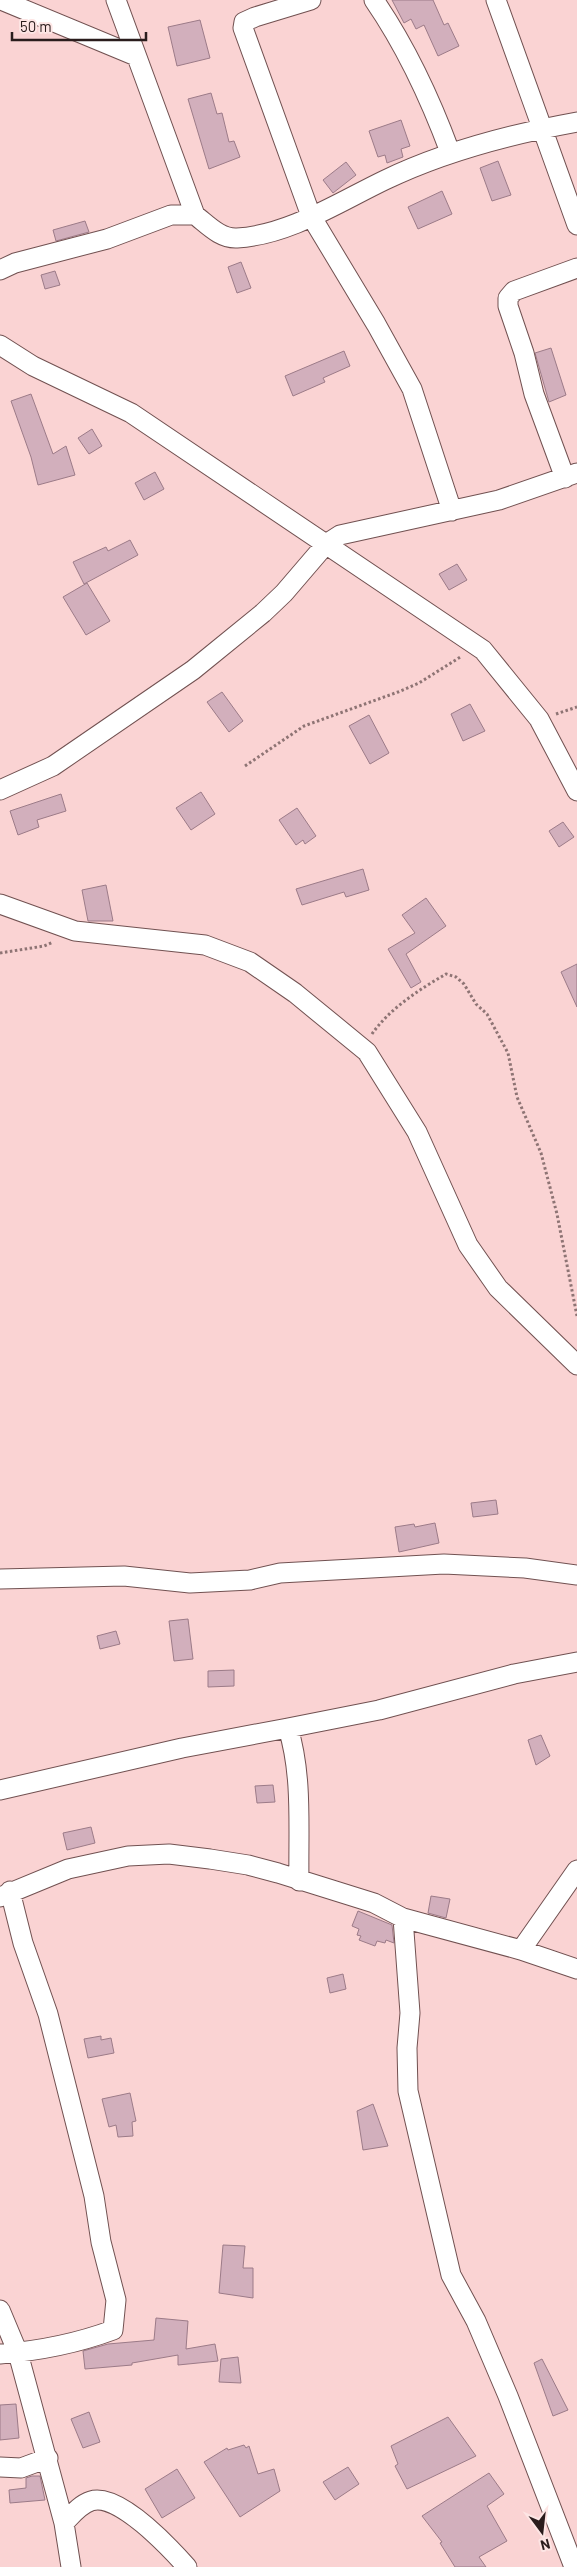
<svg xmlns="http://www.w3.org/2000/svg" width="577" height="2567" viewBox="0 0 577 2567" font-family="Barlow,sans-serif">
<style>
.building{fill:#d2afbc;stroke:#9c7b88}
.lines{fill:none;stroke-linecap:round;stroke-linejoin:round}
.minor-casing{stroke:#715151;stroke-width:21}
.path{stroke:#8e7474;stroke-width:3;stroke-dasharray:2.5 2.5;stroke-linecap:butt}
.minor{stroke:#fff;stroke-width:19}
</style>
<rect width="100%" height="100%" fill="#fad3d3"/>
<!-- building -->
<path class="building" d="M 392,0 L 433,0 L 444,25 L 448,23 L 459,46 L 438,56 L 424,25 L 416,29 L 411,19 L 404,23 Z
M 200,20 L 210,58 L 177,66 L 168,27 Z
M 211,93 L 217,114 L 222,113 L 229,142 L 234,141 L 240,157 L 209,169 L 188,99 Z
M 401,120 L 410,146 L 401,149 L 403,157 L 387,163 L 385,155 L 378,157 L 369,131 Z
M 498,161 L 511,195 L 492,201 L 480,168 Z
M 346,162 L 356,175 L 333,193 L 323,180 Z
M 442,191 L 452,214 L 418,229 L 408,207 Z
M 85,221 L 89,232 L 56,241 L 53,230 Z
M 241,262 L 251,288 L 237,293 L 228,267 Z
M 55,271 L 60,285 L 45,289 L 41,275 Z
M 551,348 L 566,395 L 549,402 L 535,353 Z
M 344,351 L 350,366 L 323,378 L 325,382 L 293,396 L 285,376 Z
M 31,394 L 53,454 L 66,446 L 75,475 L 38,485 L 31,457 L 11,401 Z
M 92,429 L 102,446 L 89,454 L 78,438 Z
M 155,472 L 164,489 L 144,500 L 135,483 Z
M 130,540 L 138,555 L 84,584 L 73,562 L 106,547 L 108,551 Z
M 457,564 L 467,580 L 449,590 L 439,574 Z
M 87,583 L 110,621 L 86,635 L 63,597 Z
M 222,692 L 243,721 L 229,732 L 207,702 Z
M 470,704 L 485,731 L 463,741 L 451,714 Z
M 369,715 L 389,753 L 370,764 L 349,726 Z
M 201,792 L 215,814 L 191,830 L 176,808 Z
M 61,794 L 66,811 L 37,820 L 39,827 L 18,835 L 10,811 Z
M 297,808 L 316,836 L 305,844 L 303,840 L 296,845 L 279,820 Z
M 563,822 L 574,837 L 559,847 L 549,831 Z
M 363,869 L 369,890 L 346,897 L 344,892 L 302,905 L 296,889 Z
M 106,885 L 113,921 L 88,921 L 82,890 Z
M 426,898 L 446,926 L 406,954 L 421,982 L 411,988 L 388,949 L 415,933 L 402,915 Z
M 577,964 L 577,1007 L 561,972 Z
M 496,1500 L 498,1514 L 473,1517 L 471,1503 Z
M 435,1523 L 439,1543 L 399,1552 L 395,1527 L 414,1524 L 415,1527 Z
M 188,1619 L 193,1659 L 174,1661 L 169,1621 Z
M 116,1631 L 120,1644 L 100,1649 L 97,1636 Z
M 234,1670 L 234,1686 L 208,1687 L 208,1671 Z
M 541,1735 L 550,1756 L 536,1765 L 528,1740 Z
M 273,1785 L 275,1802 L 257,1803 L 255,1786 Z
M 91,1827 L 95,1843 L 67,1850 L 63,1833 Z
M 431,1896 L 450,1899 L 446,1918 L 428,1913 Z
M 358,1911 L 392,1925 L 394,1943 L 386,1940 L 385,1943 L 377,1941 L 375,1946 L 359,1940 L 361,1936 L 357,1935 L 359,1929 L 352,1926 Z
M 343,1974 L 346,1989 L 330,1993 L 327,1978 Z
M 101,2036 L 101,2040 L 111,2038 L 114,2053 L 88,2058 L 84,2039 Z
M 130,2093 L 136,2121 L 132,2122 L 133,2136 L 118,2137 L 116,2125 L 109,2127 L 102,2099 Z
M 373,2104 L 388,2146 L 363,2150 L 357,2111 Z
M 223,2245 L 245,2246 L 243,2268 L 253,2268 L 253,2298 L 219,2293 Z
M 156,2318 L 188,2321 L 186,2349 L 215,2344 L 218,2361 L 178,2365 L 178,2355 L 132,2363 L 132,2365 L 85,2369 L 83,2351 L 108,2344 L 154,2340 Z
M 238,2357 L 241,2383 L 219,2382 L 221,2359 Z
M 542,2359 L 568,2410 L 553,2416 L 534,2363 Z
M 16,2404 L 19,2438 L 0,2440 L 0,2405 Z
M 89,2412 L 100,2442 L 83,2448 L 71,2419 Z
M 448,2417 L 476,2456 L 407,2489 L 395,2466 L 398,2464 L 391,2446 Z
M 244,2445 L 246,2448 L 249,2446 L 258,2474 L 274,2469 L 280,2491 L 240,2517 L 204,2462 L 227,2448 L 228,2450 Z
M 348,2467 L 359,2484 L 335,2500 L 323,2482 Z
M 177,2469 L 195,2498 L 162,2518 L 145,2489 Z
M 489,2473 L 504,2494 L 487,2506 L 507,2541 L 479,2557 L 486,2567 L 455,2567 L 440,2543 L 442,2542 L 422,2516 Z
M 32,2476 L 40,2476 L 45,2500 L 10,2503 L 9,2490 L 26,2488 L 26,2478 Z"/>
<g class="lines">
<defs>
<path id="minor" d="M 1,0 L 136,56
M 116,0 L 195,215 C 207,224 220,239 237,238 C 289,235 339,202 385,180 C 445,151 511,134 577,122
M 311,0 L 255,17 L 244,22 L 243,28 L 311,216 L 376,324 L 412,389 L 452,511
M 374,0 C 407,48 430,98 450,152
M 496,0 L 577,225
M 0,270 L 15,263 L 107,239 L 171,215 L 195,215
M 0,345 L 33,366 L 131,413 L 483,650 L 539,719 L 577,791
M 565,478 L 534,394 L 524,353 L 508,306 L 508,298 L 514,291 L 577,268
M 0,790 L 53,766 L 193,670 L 263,613 L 284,593 L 326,544 L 340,535 L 499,500 L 577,473
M 0,904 L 75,931 L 205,945 L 250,962 L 295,993 L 367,1052 L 417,1132 L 468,1245 L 498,1288 L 577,1365
M 0,1579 L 124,1576 L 190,1583 L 250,1580 L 280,1573 L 444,1564 L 525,1568 L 577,1575
M 0,1790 L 182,1748 L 288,1728
M 299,1881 C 298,1831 303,1776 288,1728 L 379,1710 L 514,1674 L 577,1662
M 0,1897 L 68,1869 L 128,1856 L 169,1854 L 210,1859 L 248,1865 L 278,1873 L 374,1903 L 403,1918 L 521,1950 L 577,1969
M 403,1918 L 410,2013 L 407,2048 L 408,2091 L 451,2275 L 476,2321 L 508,2396 L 574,2567
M 521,1950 L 577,1870
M 0,2310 L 18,2353 L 64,2523 L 71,2567
M 0,2354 C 37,2351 78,2343 113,2330 L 116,2300 L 101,2242 L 94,2196 L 48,2014 L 23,1943 L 10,1891
M 0,2467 L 21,2468 L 48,2458
M 64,2523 C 72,2515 79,2505 91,2501 C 118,2492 170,2548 187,2567"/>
</defs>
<!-- minor casing -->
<use href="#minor" class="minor-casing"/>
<!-- path -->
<path class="path" d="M 556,714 L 577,707
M 245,766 L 304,726 L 398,692 L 419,683 L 462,656
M 0,953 L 44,946 L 53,942
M 372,1034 C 389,1009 420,989 446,974 L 456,977 L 464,984 L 476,1004 L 487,1014 L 508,1053 L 517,1097 L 541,1153 L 557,1214 L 577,1316"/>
<!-- minor -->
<use href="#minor" class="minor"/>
</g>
<!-- north arrow -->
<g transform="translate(542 2532) rotate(165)" stroke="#fde5e4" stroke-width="4" paint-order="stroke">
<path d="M0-4L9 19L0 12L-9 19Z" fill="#2a1c1c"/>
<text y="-8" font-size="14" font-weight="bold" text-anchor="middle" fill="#2a1c1c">N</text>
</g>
<!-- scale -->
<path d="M12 32v8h134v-8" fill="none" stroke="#2a1c1c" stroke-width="2.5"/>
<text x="20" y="32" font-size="15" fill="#2a1c1c" stroke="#fde5e4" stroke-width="4" paint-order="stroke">50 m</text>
</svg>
